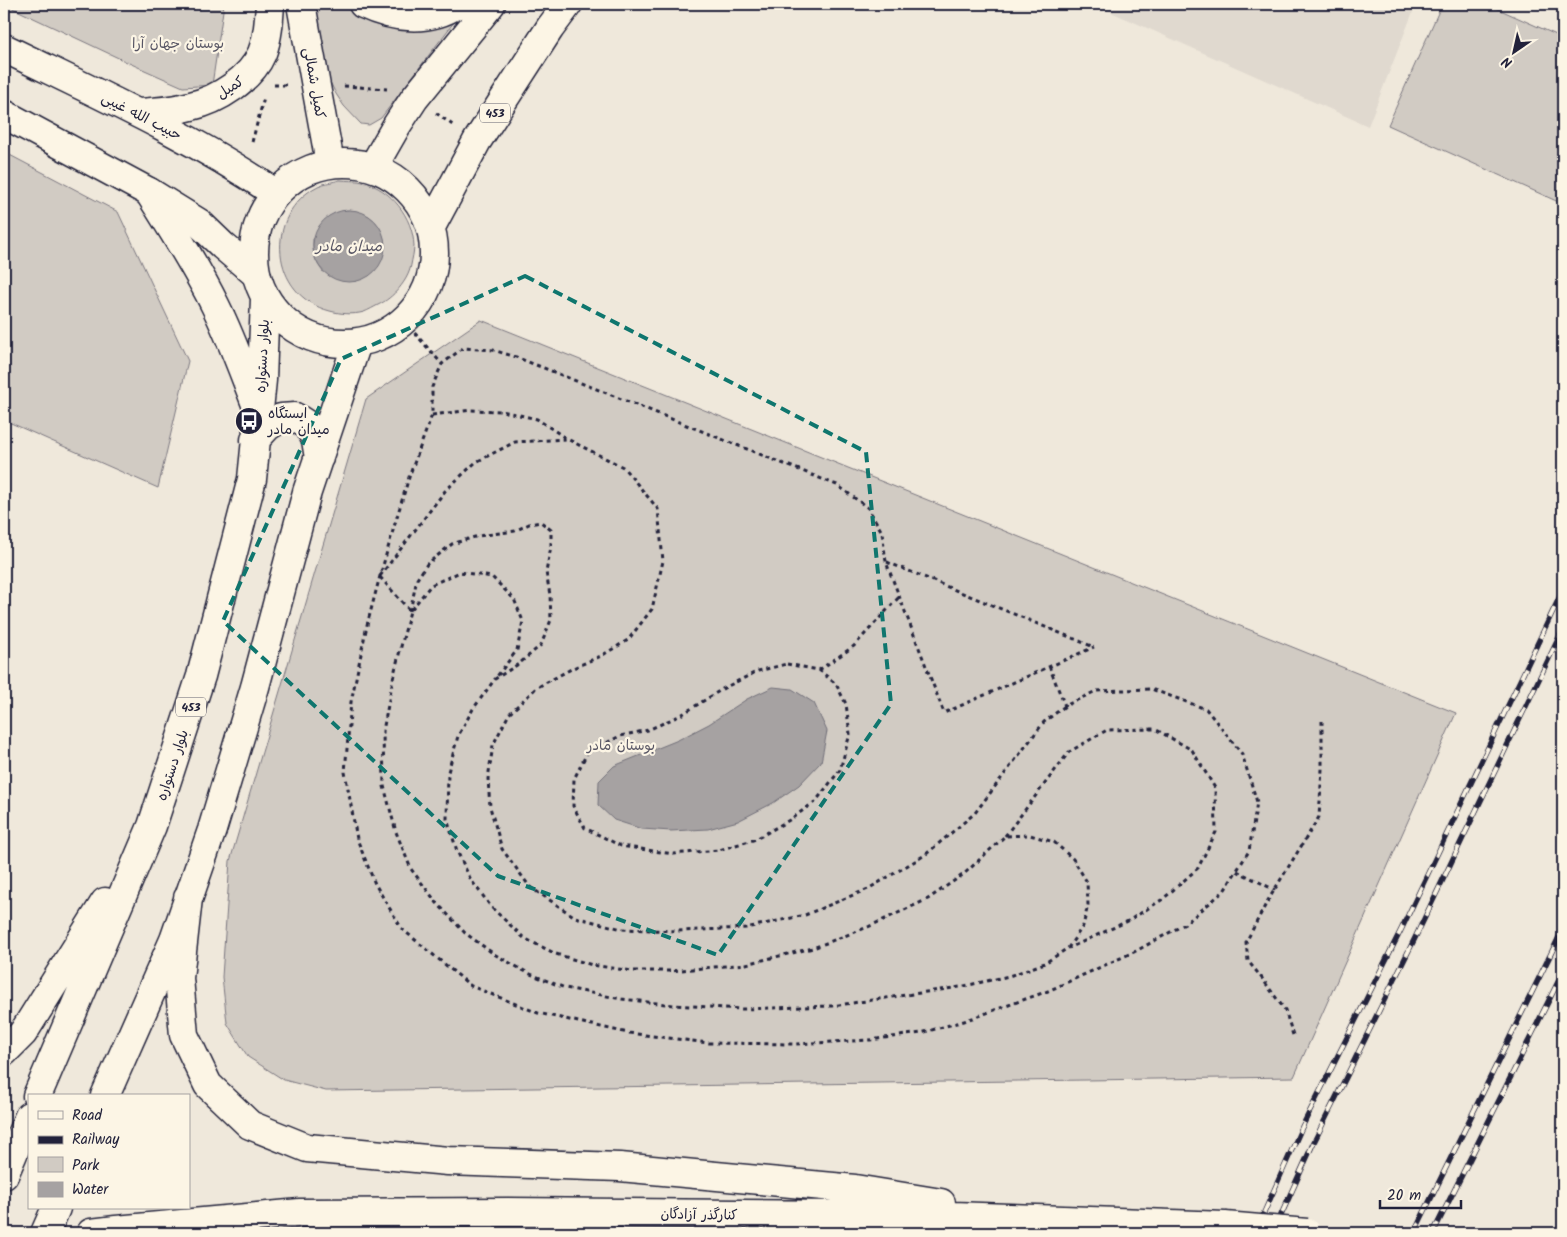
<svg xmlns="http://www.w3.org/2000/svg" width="1567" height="1237" viewBox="0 0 1567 1237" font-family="Kalam,'Playpen Sans Arabic',sans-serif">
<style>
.built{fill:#e0d9cf}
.green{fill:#d1cbc3;stroke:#7a767f;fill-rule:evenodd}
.water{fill:#a6a2a2;stroke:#716f79}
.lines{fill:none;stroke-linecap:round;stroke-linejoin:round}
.secondary-casing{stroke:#22223b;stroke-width:31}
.primary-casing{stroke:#22223b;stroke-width:31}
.path{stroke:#22223b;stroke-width:3;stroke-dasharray:4 4;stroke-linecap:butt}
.secondary{stroke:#fcf5e5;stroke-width:28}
.primary{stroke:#fcf5e5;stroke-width:28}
.rail-casing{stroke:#22223b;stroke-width:5.5}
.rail{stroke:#fcf5e5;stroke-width:4;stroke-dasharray:11;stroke-linecap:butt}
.primary-bridge-casing{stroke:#22223b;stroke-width:31;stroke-linecap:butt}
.primary-bridge{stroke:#fcf5e5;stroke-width:28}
.marked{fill:none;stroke:#0f766e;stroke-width:4;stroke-dasharray:10 6;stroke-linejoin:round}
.labels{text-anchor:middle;stroke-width:4.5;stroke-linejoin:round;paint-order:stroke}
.shield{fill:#fcf5e5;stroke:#63616e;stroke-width:1}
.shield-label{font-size:12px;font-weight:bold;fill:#22223b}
.park-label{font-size:14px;fill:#575564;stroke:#fcf5e5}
.street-label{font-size:14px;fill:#22223b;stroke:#fcf5e5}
.poi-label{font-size:14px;fill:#22223b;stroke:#fcf5e5;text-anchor:start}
.water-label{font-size:15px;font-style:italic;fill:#575564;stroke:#fcf5e5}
</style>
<rect width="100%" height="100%" fill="#efe8db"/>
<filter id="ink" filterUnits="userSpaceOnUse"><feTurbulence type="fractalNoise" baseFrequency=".02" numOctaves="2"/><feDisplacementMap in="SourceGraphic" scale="10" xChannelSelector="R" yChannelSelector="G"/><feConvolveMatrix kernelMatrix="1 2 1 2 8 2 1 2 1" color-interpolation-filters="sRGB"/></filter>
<g filter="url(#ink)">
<!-- built -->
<path class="built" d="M 1093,4 L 1416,4 L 1368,126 Z"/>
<!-- green -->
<path class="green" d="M 4,4 L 224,4 L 212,85 L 183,87 L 129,63 Z
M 315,4 L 345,4 L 356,11 L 464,9 L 381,118 L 369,125 L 361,124 L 344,106 L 336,94 L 327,76 Z
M 1442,4 L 1487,4 L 1563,38 L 1563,204 L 1388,125 Z
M 4,152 L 118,212 L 188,361 L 158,488 L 4,420 Z
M 340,180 C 347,181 356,180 363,182 C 391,189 413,217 414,246 C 414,252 412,259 411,265 C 408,281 393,298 378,305 C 374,307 369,310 364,312 C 353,315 341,314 330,311 C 270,296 263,214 318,186 C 324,183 333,182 340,180 ZM 346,210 C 371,212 382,223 385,247 L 323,272 C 315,261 312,253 313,239 Z
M 481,320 L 1456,713 L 1294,1077 L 326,1091 L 284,1080 L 248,1057 L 227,1023 L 222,977 L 230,861 L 366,399 Z"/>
<!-- water -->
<path class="water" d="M313 246a36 36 0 1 1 72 0a36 36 0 1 1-72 0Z
M 773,687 L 792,689 L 814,703 L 827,731 L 821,762 L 799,785 L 773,803 L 738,821 L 708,829 L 671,831 L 642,829 L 614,820 L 598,805 L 599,781 L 614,766 L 678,740 L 709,724 L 747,699 Z"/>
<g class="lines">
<defs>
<path id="secondary" d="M 301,4 L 330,163
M 4,48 C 96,93 190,135 275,193
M 138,113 C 155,112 173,111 191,106 C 218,100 251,79 262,53 C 268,37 269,20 270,4
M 4,114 L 149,192 L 199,223 L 223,246 L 255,273"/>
<path id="primary" d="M 363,4 C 393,18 428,23 457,4
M254 253a90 90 0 1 1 180 0a90 90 0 1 1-180 0Z
M 373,167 L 397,125 L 414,99 L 491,4
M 149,192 C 172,229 196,266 215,305 C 231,337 243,371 256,404
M 431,227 L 477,141 L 550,28 L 568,4
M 255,440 L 268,426 L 281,418 L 295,417 L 309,426 L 316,440 L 319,458
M 188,898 L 179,978 L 184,1035 L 208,1085 L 250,1125 L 307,1148 L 448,1161 L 620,1167 L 855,1189 L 941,1203
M 4,1052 L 23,1033 L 105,902
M 37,1096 L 152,826 L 201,676 L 252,479 L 262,380 L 265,298
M 105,1096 L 174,940 L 212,830 L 255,687 L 307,492 L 357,343
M 4,1175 L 29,1116
M 45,1233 L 56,1208
M 91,1233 L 116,1230 L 300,1213 L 508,1212 L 953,1216 L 1225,1226"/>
</defs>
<!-- secondary casing -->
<use href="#secondary" class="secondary-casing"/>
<!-- primary casing -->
<use href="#primary" class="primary-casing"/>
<!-- path -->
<path class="path" d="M 274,85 L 288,85
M 344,86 L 387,89
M 436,113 L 454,126
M 252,142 L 264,98
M 404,321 L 442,364
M 432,415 L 471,410 L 502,411 L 537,419 L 567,439
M 887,562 L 1094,647
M 380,576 L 445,491 L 476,462 L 515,442 L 567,439 L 623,467 L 658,509 L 663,561 L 652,609 L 628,640 L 601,656 L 573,668 L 536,688 L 509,714 L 493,745 L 488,779 L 490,807 L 502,849 L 530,887 L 575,917 L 622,929 L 678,931 L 746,928 L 805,915 L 868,889 L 925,855 L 975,813 L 1044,722 L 1065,706 L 1096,691 L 1151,689 L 1206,709 L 1242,754 L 1257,802 L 1249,851 L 1224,891 L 1185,924 L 1136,951 L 1048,991 L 964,1021 L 921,1033 L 870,1040 L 795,1044 L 709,1043 L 628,1033 L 538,1013 L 471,986 L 402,929 L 375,884 L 357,839 L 345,772 L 351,702 L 367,625 L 380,576 L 396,520 L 410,474 L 432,415 L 432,387 L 442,364 L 463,348 L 493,350 L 516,357 L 837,485 L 868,508 L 882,532 L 886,562 L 944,713 L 1094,647
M 380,577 L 410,611
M 410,611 L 417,579 L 427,564 L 452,544 L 478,536 L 515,531 L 529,524 L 541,522 L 551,530 L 551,547 L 546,572 L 550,595 L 551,620 L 541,645 L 520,663 L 495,679 L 473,709 L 458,736 L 448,772 L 447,819 L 457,851 L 471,880 L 492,908 L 524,938 L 556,954 L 592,965 L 632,971 L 671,971 L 746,964 L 813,948 L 868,927 L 928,899 L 964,874 L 1005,836 L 1030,835 L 1054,842 L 1073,859 L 1087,882 L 1088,905 L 1083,926 L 1068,948 L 1045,963 L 1009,976 L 960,987 L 832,1006 L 743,1009 L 674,1005 L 622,999 L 565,988 L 528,973 L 494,954 L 465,933 L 437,903 L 411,869 L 396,832 L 384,786 L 383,731 L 394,674 L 410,611 L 431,585 L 460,572 L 492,577 L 514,599 L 523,621 L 517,650 L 495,679
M 787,664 L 819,670 L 836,684 L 846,704 L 850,734 L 840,770 L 816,801 L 791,819 L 756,839 L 719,850 L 673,854 L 621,846 L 585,828 L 573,806 L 574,779 L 587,753 L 620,736 L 648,730 L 681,715 L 724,688 L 758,671 Z
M 1049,666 L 1065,706
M 819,670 L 854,646 L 899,597
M 1005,836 L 1069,752 L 1107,730 L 1155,729 L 1192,750 L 1215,788 L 1216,832 L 1198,868 L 1163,899 L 1128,921 L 1069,948
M 1237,871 L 1275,890
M 1293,1035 L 1285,1010 L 1261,977 L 1248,961 L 1246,942 L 1267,902 L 1319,817 L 1322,769 L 1322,721"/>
<!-- secondary -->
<use href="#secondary" class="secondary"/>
<!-- primary -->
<use href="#primary" class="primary"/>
<defs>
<path id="rail" d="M 1255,1233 L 1302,1127 L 1401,930 L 1563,590
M 1273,1233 L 1313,1144 L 1415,938 L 1563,629
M 1414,1233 L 1563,929
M 1433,1233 L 1563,972"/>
</defs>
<!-- rail casing -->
<use href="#rail" class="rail-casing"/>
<!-- rail -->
<use href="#rail" class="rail"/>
<defs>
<path id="primary-bridge" d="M 1225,1226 L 1307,1233"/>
</defs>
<!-- primary-bridge casing -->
<use href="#primary-bridge" class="primary-bridge-casing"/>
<!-- primary-bridge -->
<use href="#primary-bridge" class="primary-bridge"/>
</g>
</g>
<!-- marked area -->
<path class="marked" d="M 525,276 L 866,452 L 891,704 L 718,955 L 498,876 L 223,621 L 341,359 Z"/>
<!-- icons -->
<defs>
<symbol id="bus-disc" viewBox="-11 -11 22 22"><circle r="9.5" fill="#22223b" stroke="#fcf5e5"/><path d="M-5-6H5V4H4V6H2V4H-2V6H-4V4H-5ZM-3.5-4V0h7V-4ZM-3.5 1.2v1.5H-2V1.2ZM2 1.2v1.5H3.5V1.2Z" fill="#fff"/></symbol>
</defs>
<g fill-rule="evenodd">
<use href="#bus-disc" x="233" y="405" width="32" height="32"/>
</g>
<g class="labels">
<!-- shield labels -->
<g class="shield">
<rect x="480" y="103.5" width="30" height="19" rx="4"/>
<rect x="176" y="697.5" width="30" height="19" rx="4"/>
</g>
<g class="shield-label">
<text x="495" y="117">453</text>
<text x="191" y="711">453</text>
</g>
<!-- park labels -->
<g class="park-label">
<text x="178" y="48">بوستان جهان آرا</text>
<text x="621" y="750">بوستان مادر</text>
</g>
<!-- street labels -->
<g class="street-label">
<text transform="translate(315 83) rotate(80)" y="5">کمیل شمالی</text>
<text transform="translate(230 87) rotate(-32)" y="5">کمیل</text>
<text transform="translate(142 116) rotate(27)" y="5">حبیب الله غیبی</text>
<text transform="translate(262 356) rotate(-87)" y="5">بلوار دستواره</text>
<text transform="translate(172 765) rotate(-72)" y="5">بلوار دستواره</text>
<text transform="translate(699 1214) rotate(1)" y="5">کنارگذر آزادگان</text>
</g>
<!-- poi labels -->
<g class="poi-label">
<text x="268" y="418">ایستگاه<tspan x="268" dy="16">میدان مادر</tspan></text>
</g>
<!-- water labels -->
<g class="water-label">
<text x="349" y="251">میدان مادر</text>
</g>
</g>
<!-- margin -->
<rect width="1567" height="1237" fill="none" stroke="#fcf5e5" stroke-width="20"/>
<rect x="10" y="10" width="1547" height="1217" fill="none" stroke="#22223b" stroke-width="2" filter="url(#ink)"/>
<!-- legend -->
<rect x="28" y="1094" width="162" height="115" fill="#fcf5e5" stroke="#a5a1a1"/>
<rect x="38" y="1111" width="25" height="8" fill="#fcf5e5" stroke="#a5a1a1"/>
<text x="72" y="1120" font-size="15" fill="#22223b">Road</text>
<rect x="38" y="1136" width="25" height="8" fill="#22223b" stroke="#a5a1a1"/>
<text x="72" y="1144" font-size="15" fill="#22223b">Railway</text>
<rect x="38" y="1157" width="25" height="15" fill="#d1cbc3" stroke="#a5a1a1"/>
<text x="72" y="1170" font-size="15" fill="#22223b">Park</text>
<rect x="38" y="1182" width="25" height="15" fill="#a6a2a2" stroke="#a5a1a1"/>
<text x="72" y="1194" font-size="15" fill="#22223b">Water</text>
<!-- north arrow -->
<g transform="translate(1514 52) rotate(214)" stroke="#fcf5e5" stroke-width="4" paint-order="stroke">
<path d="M0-4L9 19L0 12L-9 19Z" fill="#22223b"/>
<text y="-8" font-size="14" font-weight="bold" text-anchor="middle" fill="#22223b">N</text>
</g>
<!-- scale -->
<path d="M1380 1200v8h81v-8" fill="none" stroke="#22223b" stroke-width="2.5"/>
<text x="1387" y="1200" font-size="15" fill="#22223b" stroke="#fcf5e5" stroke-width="4" paint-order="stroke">20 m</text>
</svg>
